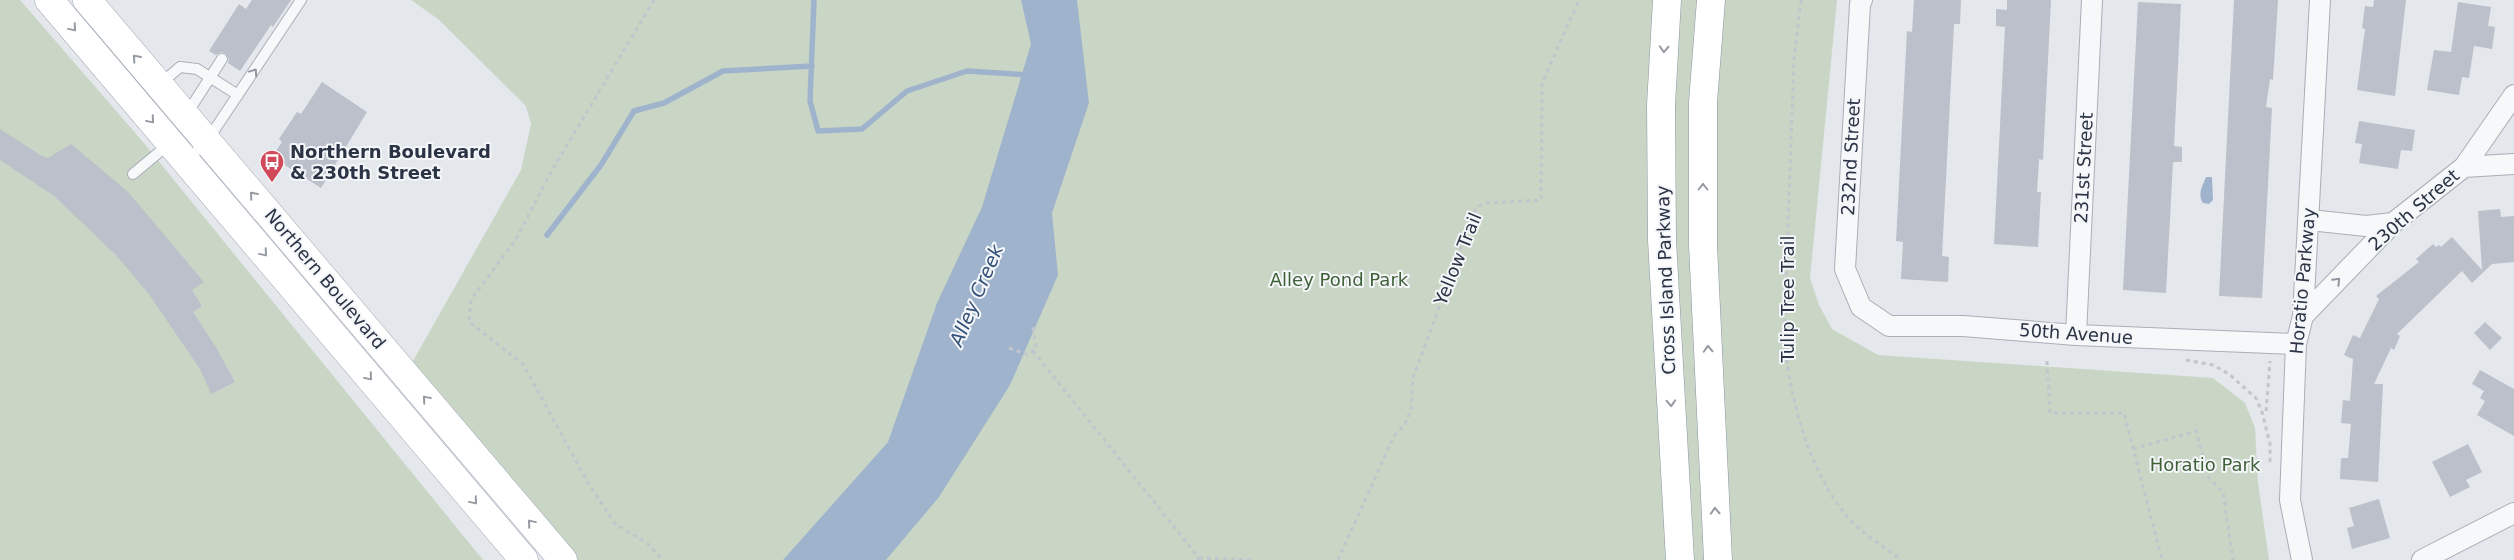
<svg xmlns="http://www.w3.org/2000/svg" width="2514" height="560" viewBox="0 0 2514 560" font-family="'DejaVu Sans',sans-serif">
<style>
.green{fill:#c9d6c5}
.water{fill:#9fb4cc}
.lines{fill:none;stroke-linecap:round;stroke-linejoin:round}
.stream{stroke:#9fb4cc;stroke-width:5.5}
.building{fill:#bbc0ca}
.lane-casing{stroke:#a9aeb7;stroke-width:12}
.street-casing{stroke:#a9aeb7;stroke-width:22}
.primary-casing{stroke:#a3abb8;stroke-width:29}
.highway-casing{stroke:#8b94a3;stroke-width:29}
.path{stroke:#c2c5cb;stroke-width:3;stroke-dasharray:4 4;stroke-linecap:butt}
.lane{stroke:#f7f8fa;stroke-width:10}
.street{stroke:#f7f8fa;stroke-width:20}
.primary{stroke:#fff;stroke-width:28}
.highway{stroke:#fff;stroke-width:28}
.oneway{stroke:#959aa2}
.oneway2{stroke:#9196a0}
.labels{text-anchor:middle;stroke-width:4;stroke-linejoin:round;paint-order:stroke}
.poi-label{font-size:18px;font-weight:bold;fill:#2b3445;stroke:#f4f6f9;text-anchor:start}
.street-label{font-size:18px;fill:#2b3445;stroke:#f4f6f9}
.park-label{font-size:18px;fill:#3f6138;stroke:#f4f6f9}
.water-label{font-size:19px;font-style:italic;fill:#34527a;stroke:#f4f6f9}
</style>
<rect width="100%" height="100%" fill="#e4e7ec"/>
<!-- green -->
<path class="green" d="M 0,0 L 20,0 L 143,142 L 483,560 L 0,560 Z
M 411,0 L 1837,0 L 1810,278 L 1819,305 L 1832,329 L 1878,355 L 2213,378 L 2245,403 L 2255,428 L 2258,483 L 2269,560 L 578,560 L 409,368 L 521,170 L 531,124 L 526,106 L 438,19 Z"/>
<!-- water -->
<path class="water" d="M 1021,0 L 1077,0 L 1089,103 L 1052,213 L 1058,275 L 1010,385 L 939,497 L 886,560 L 783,560 L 888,442 L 937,303 L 982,207 L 1031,44 Z
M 2206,177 L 2212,177 L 2213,200 L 2209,204 L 2203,203 C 2197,194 2203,185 2206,177 Z"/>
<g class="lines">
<!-- stream -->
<path class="stream" d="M 814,0 L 810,101 L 818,131 L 862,129 L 907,91 L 967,71 L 1029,75
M 547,235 L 601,165 L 634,111 L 664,103 L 723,71 L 812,66"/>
</g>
<!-- building -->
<path class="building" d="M 252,0 L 291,0 L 273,27 L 271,25 L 240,71 L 228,63 L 229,59 L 226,54 L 222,52 L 216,55 L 209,51 L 239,4 L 246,9 Z
M 1914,0 L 1961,0 L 1960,24 L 1954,24 L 1942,256 L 1949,257 L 1948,282 L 1901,279 L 1903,242 L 1896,241 L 1907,31 L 1912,32 Z
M 2007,0 L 2051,0 L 2043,160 L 2039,159 L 2037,192 L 2041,192 L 2038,247 L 1994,244 L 2005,27 L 1996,26 L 1996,9 L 2007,10 Z
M 2234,0 L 2278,0 L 2273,80 L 2270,79 L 2266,107 L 2272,108 L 2262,298 L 2219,296 Z
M 2374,0 L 2406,0 L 2395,96 L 2357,90 L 2365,29 L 2362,28 L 2365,6 L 2373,7 Z
M 2138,2 L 2181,4 L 2174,146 L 2182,147 L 2182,162 L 2173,162 L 2166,293 L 2123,290 Z
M 2458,2 L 2491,7 L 2488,26 L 2495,27 L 2492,49 L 2474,46 L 2469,78 L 2462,77 L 2459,95 L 2427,90 L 2434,50 L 2451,52 Z
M 322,82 L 367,112 L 321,188 L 272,157 L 282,142 L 279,139 L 297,112 L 301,114 Z
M 2359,121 L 2415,130 L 2412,151 L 2401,150 L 2398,169 L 2359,163 L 2362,144 L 2355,143 Z
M 0,129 L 42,156 L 48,158 L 71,144 L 128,192 L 204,282 L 192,290 L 202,306 L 193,312 L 217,349 L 235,382 L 211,394 L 200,369 L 148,293 L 116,255 L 54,196 L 0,160 Z
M 2500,209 L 2501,217 L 2514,216 L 2514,262 L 2492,264 L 2472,283 L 2462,271 L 2397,334 L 2400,336 L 2394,350 L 2391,348 L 2374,384 L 2383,384 L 2378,482 L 2340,479 L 2341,458 L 2348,458 L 2351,424 L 2341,423 L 2343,400 L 2350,401 L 2353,359 L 2344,355 L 2353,335 L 2360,338 L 2379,299 L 2376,296 L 2419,262 L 2416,259 L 2433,244 L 2436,247 L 2439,245 L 2441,247 L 2452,237 L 2482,270 L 2478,211 Z
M 2485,322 L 2502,338 L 2490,350 L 2474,333 Z
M 2480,370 L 2514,389 L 2514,436 L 2477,415 L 2485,401 L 2480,398 L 2484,391 L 2472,384 Z
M 2468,444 L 2482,472 L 2466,480 L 2470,487 L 2450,497 L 2432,462 Z
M 2379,499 L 2390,538 L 2352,549 L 2347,528 L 2354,526 L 2349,508 Z"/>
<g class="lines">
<defs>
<path id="lane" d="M 160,84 L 180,67 L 197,69 L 238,95
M 186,115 L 222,59
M 186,161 L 207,141 L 301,0
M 133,174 L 169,144"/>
<path id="street" d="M 1862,0 L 1860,4 L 1845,269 L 1861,307 L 1889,326 L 1963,326 L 2076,335 L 2296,344
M 2464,167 L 2514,164
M 2310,220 L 2366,226 L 2393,223
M 2303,316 L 2393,223 L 2464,167 L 2514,95
M 2076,335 L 2092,0
M 2302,560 L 2290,500 L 2296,344 L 2303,316 L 2320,0
M 2422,560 L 2514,513"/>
<path id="primary" d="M 49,0 L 524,560
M 87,0 L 563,560"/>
<path id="highway" d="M 1667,0 L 1661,105 L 1662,240 L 1680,560
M 1711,0 L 1703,102 L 1703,245 L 1718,560"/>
</defs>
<!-- lane casing -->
<use href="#lane" class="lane-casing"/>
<!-- street casing -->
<use href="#street" class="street-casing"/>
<!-- primary casing -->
<use href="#primary" class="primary-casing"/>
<!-- highway casing -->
<use href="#highway" class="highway-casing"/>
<!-- path -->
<path class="path" d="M 654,0 L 551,172 L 516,239 L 471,300 L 469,322 L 523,364 L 587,481 L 615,524 L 647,543 L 663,560
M 1801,0 L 1794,59 L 1784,337 C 1790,399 1808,472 1850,520 C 1864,535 1885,547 1901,560
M 1009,348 L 1029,355 L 1036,348 L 1033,327
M 1033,351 L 1199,558 L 1197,560
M 2186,360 L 2213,365 L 2229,374 L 2256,398 L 2262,412 L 2270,444 L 2270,461 L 2272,465
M 2047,361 L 2050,413 L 2124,413 L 2162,560
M 2266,411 L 2270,361
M 2133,449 L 2196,431 L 2209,478 L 2223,492 L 2233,560
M 1199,558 L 1253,560
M 1338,560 L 1394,436 L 1405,424 L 1411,410 L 1413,378 L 1474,212 L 1479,206 L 1487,203 L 1541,200 L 1542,83 L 1579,0"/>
<!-- lane -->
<use href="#lane" class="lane"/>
<!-- street -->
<use href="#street" class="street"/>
<!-- primary -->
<use href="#primary" class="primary"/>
<!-- highway -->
<use href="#highway" class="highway"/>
</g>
<!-- one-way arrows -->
<defs><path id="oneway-chevron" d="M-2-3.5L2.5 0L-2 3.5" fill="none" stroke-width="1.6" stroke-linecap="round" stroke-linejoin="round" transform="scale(1.25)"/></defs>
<g class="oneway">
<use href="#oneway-chevron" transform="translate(73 28) rotate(50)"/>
<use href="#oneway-chevron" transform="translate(1664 49) rotate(93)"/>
<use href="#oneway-chevron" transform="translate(136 58) rotate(-131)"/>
<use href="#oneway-chevron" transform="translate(151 120) rotate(50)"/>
<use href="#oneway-chevron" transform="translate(1703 187) rotate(-90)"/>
<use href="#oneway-chevron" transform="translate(253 195) rotate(-131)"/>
<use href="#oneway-chevron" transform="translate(264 253) rotate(50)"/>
<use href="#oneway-chevron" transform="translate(1708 349) rotate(-93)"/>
<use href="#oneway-chevron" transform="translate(369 377) rotate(50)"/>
<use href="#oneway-chevron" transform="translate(426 399) rotate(-130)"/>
<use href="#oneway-chevron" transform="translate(1671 403) rotate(87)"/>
<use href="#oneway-chevron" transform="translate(474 501) rotate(50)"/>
<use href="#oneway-chevron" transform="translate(1715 511) rotate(-93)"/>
<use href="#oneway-chevron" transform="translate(531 523) rotate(-130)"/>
</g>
<g class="oneway2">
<use href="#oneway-chevron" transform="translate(254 72) rotate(-56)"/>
<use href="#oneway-chevron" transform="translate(2337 281) rotate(-46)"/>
</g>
<!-- icons -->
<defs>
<symbol id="bus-pin" viewBox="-11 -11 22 30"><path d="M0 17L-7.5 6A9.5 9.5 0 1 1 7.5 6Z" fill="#d1495b" stroke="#f4f6f9"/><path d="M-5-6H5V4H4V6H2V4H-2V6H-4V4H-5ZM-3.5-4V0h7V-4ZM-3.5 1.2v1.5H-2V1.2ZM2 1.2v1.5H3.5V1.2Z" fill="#fff"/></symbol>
</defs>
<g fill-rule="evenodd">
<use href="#bus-pin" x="258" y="148" width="28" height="38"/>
</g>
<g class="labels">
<!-- poi labels -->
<g class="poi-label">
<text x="290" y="158">Northern Boulevard<tspan x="290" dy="21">&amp; 230th Street</tspan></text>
</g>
<!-- street labels -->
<g class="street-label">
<text transform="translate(1851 157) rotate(-87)" y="6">232nd Street</text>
<text transform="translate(2084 168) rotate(-87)" y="6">231st Street</text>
<text transform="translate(2414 210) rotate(-41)" y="6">230th Street</text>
<text transform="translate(1458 259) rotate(-68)" y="6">Yellow Trail</text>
<text transform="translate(325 279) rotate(50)" y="6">Northern Boulevard</text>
<text transform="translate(1666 280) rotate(-92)" y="6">Cross Island Parkway</text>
<text transform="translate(2303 281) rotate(-85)" y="6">Horatio Parkway</text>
<text transform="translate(1788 299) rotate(-90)" y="6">Tulip Tree Trail</text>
<text transform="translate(2076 334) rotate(4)" y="6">50th Avenue</text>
</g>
<!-- park labels -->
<g class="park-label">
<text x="1339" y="286">Alley Pond Park</text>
<text x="2205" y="471">Horatio Park</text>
</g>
<!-- water labels -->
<g class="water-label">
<text transform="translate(976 295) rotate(-67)" y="7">Alley Creek</text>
</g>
</g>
</svg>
